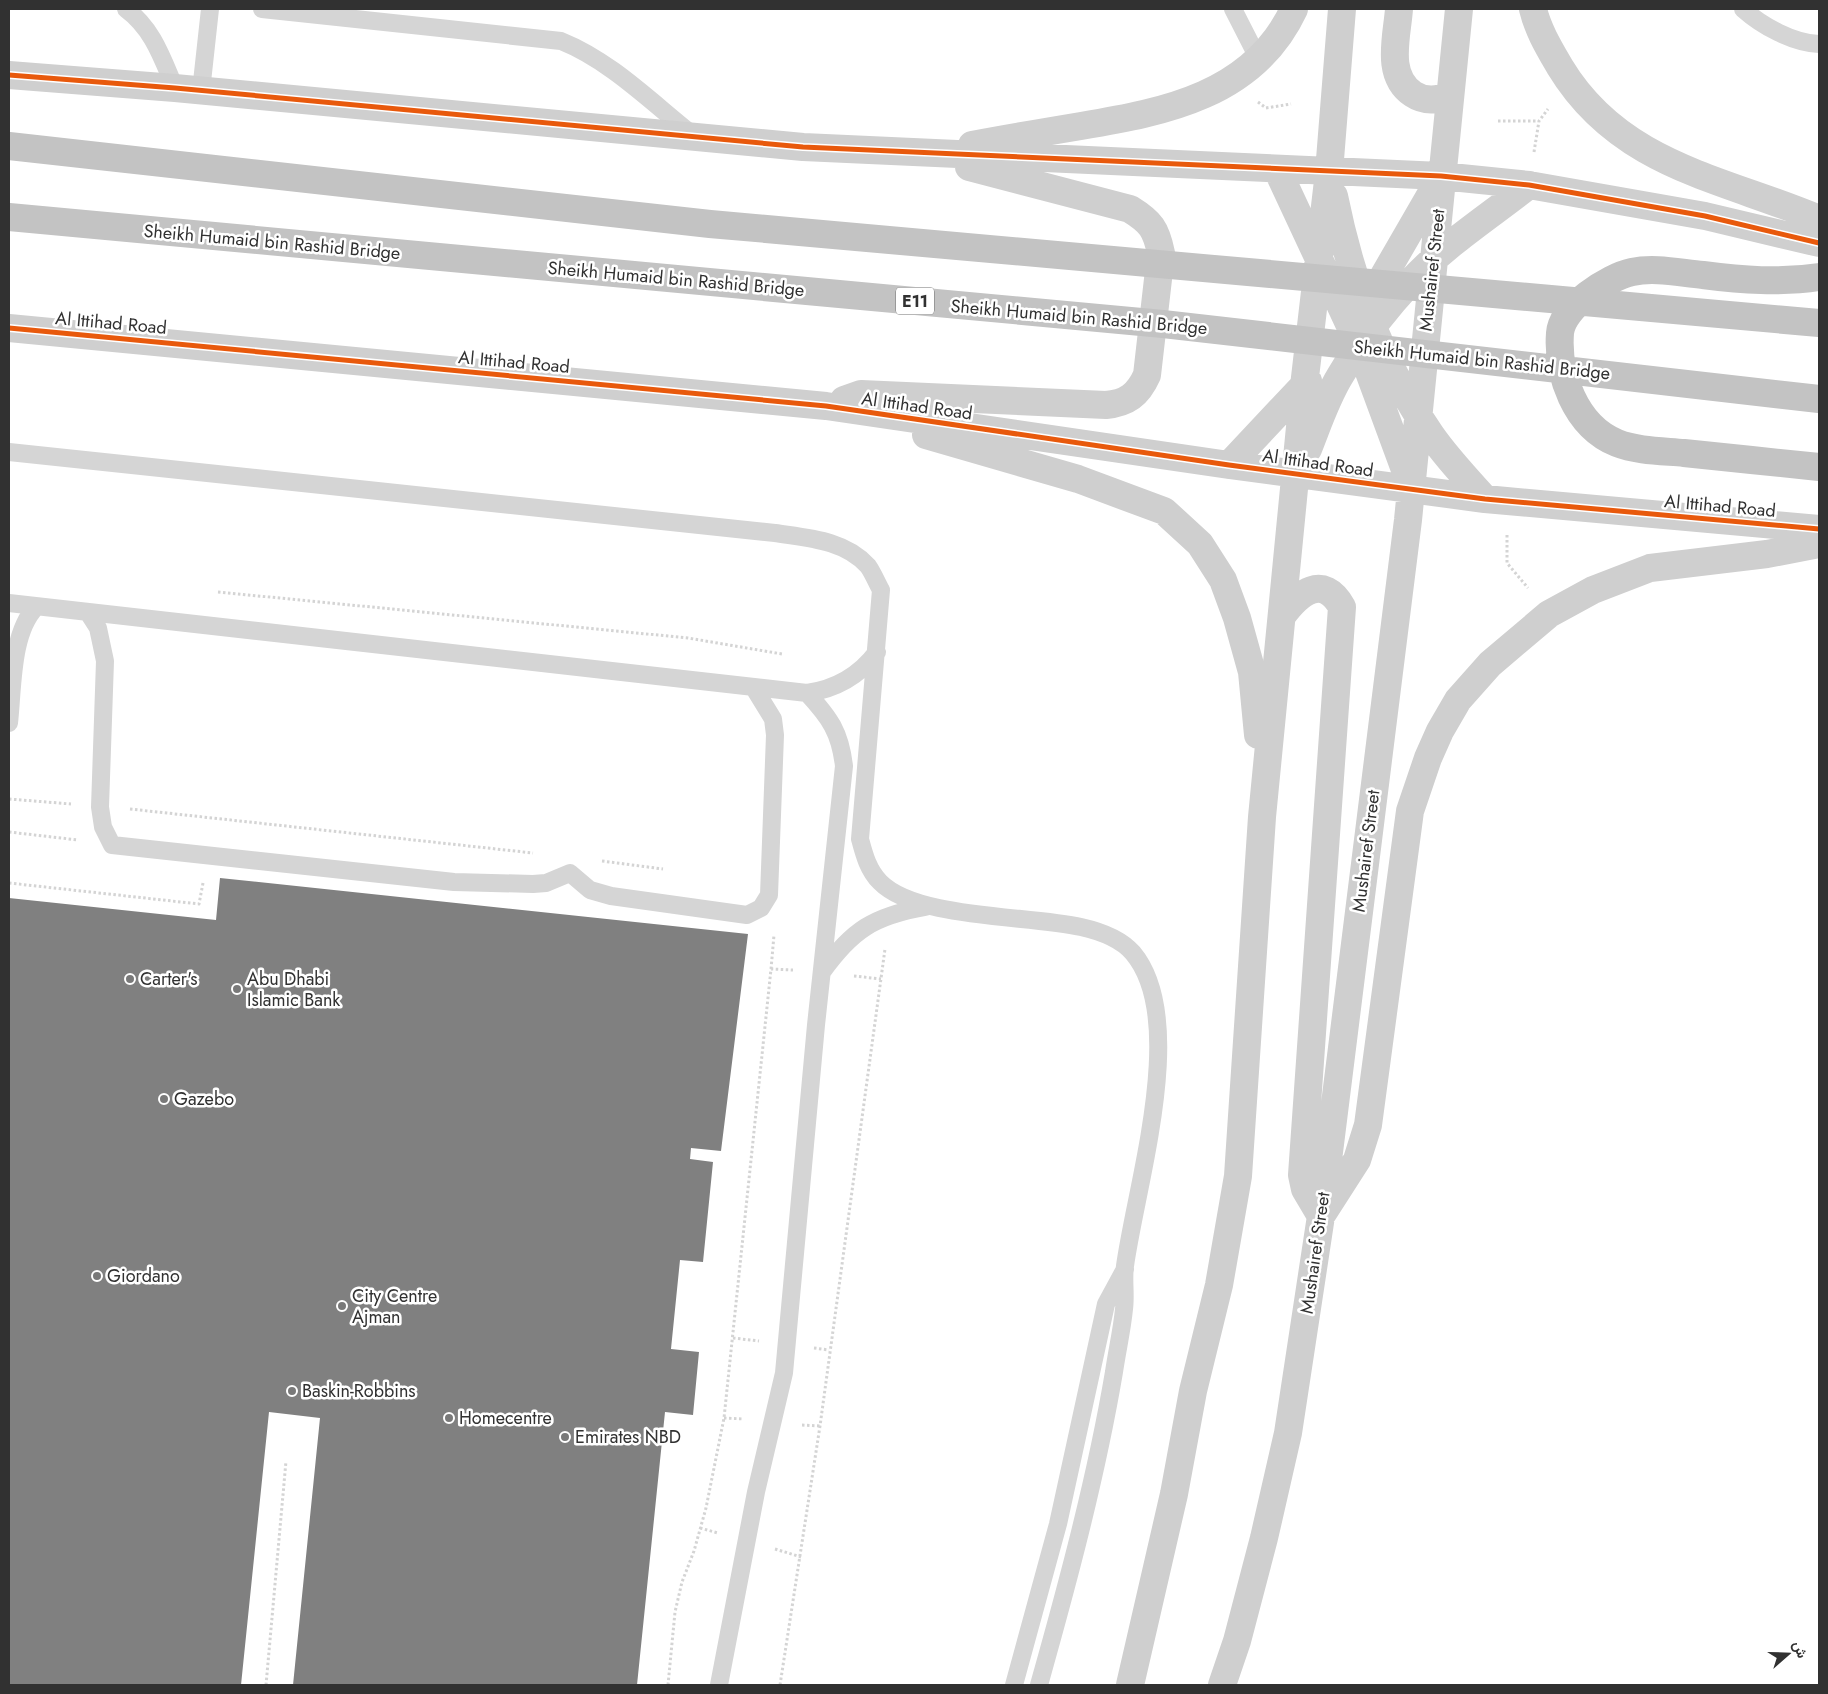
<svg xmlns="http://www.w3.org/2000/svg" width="1828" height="1694" viewBox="0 0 1828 1694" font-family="Jost,Vazirmatn,sans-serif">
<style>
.building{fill:#808080}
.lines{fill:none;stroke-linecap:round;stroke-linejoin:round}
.path{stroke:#d4d4d4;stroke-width:3;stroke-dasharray:2.5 2.5;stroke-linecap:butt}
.lane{stroke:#d5d5d5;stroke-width:18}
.secondary{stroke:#cfcfcf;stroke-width:28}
.highway{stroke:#c3c3c3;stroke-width:28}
.cycleway-casing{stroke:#fff;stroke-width:8}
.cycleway{stroke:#e8590c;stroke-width:5}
.poi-dot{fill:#797979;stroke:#fff;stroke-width:2}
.labels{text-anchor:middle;stroke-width:5;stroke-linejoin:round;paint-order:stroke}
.shield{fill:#fff;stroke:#6f6f6f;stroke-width:1}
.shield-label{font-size:16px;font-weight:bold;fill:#313131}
.street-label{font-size:18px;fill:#313131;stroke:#fff}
.poi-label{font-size:18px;fill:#313131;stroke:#fff;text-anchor:start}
</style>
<rect width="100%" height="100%" fill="#fff"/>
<!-- building -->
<path class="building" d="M 220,878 L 748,934 L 721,1151 L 691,1148 L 690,1159 L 713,1162 L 703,1262 L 680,1260 L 671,1349 L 699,1352 L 693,1415 L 665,1412 L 637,1685 L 293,1685 L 320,1418 L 269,1412 L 241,1685 L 9,1685 L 9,898 L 216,920 Z"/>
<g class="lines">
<!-- path -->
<path class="path" d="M 1258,102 L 1266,108 L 1291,104
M 1498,121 L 1539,121
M 1534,152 L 1539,121 L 1548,109
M 1507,535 L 1507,563 L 1528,588
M 218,592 L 688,638 L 782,654
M 9,799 L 71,804
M 130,809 L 533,853
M 9,832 L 78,840
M 602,861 L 663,869
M 9,883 L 199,904 L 203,883
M 771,969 L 774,935
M 854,976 L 881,979
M 733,1338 L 759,1341
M 814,1348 L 829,1350
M 724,1418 L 744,1419
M 802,1425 L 820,1426
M 700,1528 L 718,1533
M 775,1549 L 801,1557
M 266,1685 L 286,1461
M 668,1685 L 675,1612 L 682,1582 L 694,1551 L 706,1508 L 724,1418 L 771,969 L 793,970
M 780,1685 L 820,1426 L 885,949"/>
<!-- lane -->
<path class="lane" d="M 126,9 C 153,29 162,58 175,88
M 262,9 L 561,41 C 611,61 652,103 694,136
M 1233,9 L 1258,58
M 1743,9 C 1762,26 1793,43 1819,44
M 201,91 L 210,9
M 9,452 L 775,533 C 808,538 845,540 868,566 C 873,573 877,583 881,590 L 860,839 C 864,854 868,870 880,882 C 916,919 1028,915 1081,927 C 1099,931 1120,938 1133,953 C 1189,1020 1136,1185 1125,1266 C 1123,1280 1126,1295 1124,1309 C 1122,1330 1117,1351 1114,1372 C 1096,1478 1068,1582 1039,1685
M 9,603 L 807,693 C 836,689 859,676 877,652
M 89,614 L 98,628 L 105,661 L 100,807 L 103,827 L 112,845 L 454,882 L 533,884 L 546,883 L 570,873 L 590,890 L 611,896 L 747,915 L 761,908 L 769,895 L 775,735 L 773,719 L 754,688
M 9,723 C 13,687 11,633 36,607
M 822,972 C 852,930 874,916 925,907
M 719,1685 L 756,1492 L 784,1373 L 816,1025 L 844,766 C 840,732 830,718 807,693
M 1014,1685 L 1058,1524 L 1106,1304 L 1125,1269"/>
<!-- secondary -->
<path class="secondary" d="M 1399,9 C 1397,37 1385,75 1413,94 C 1425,102 1437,100 1450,96
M 1533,9 C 1538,30 1549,48 1560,67 C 1620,166 1722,178 1819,219
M 9,75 L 175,88 L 803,147 L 1441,176 L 1529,185 L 1705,216 L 1819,243
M 972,145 C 1009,138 1045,132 1081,126 C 1165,112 1254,95 1294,9
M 1277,169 L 1359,345 L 1408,478
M 1334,196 C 1351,281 1381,363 1431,435 C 1447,458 1466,478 1485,499
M 1368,303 L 1435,187
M 9,328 L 826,406 L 1229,465 L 1485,499 L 1819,529
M 844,400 L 861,394 L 1106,405 C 1127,403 1138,395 1147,375 L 1161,253 C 1156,229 1151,222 1130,209 L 969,167
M 926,435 L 1078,479 L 1164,511 L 1200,544 L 1223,580 L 1237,618 L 1252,672 L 1258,735
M 1308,449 C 1318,424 1326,399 1340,376 C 1369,326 1413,273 1459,238 C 1482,220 1506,203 1529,185
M 1229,465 L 1308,381
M 1282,616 C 1299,593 1323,573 1342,607 L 1302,1175 L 1305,1189 L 1321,1216
M 1323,1213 L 1357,1160 L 1368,1125 L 1410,811 L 1428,758 L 1440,731 L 1458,700 L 1490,664 L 1549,614 L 1593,590 L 1650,568 L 1767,554 L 1819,544
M 1130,1685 L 1174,1494 L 1193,1391 L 1219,1285 L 1238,1176 L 1262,817 L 1304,386 L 1329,172 L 1342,9
M 1222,1685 L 1237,1641 L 1264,1538 L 1288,1433 L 1321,1216 L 1408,520 L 1459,9"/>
<!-- highway -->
<path class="highway" d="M 9,146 L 710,224 L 1819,323
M 9,217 L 1163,324 L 1819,399
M 1819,277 C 1780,283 1742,280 1703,275 C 1680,273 1655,267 1632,272 C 1608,277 1562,307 1560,333 C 1557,374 1575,426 1617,443 C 1637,451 1663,451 1684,453 C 1729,458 1774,462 1819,467"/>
<defs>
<path id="cycleway" d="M 9,75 L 175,88 L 803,147 L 1441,176 L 1529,185 L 1705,216 L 1819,243
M 9,328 L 826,406 L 1229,465 L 1485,499 L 1819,529"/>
</defs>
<!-- cycleway casing -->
<use href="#cycleway" class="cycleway-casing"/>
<!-- cycleway -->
<use href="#cycleway" class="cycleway"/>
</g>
<!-- markers -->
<g class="poi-dot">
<circle cx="130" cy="979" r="5"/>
<circle cx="237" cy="989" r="5"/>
<circle cx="164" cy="1099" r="5"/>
<circle cx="97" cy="1276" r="5"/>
<circle cx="342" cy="1306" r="5"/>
<circle cx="292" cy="1391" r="5"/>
<circle cx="449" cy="1418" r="5"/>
<circle cx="565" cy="1437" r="5"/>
</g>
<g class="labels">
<!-- shield labels -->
<rect class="shield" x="896" y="287.5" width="38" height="27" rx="4"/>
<g class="shield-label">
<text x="915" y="307">E11</text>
</g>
<!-- street labels -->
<g class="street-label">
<text transform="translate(272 242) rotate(5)" y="6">Sheikh Humaid bin Rashid Bridge</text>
<text transform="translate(1432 270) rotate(-84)" y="6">Mushairef Street</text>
<text transform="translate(676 279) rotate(5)" y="6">Sheikh Humaid bin Rashid Bridge</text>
<text transform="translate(1079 317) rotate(5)" y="6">Sheikh Humaid bin Rashid Bridge</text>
<text transform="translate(111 323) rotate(5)" y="6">Al Ittihad Road</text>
<text transform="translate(1482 360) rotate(6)" y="6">Sheikh Humaid bin Rashid Bridge</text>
<text transform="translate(514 362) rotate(5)" y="6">Al Ittihad Road</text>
<text transform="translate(917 406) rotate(8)" y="6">Al Ittihad Road</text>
<text transform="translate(1318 463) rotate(8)" y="6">Al Ittihad Road</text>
<text transform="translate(1720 506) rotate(5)" y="6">Al Ittihad Road</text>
<text transform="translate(1366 851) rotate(-83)" y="6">Mushairef Street</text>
<text transform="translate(1315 1253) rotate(-82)" y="6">Mushairef Street</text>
</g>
<!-- poi labels -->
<g class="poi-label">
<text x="140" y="985">Carter's</text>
<text x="247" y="985">Abu Dhabi<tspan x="247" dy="21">Islamic Bank</tspan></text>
<text x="174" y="1105">Gazebo</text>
<text x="107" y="1282">Giordano</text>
<text x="352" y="1302">City Centre<tspan x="352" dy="21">Ajman</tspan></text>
<text x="302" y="1397">Baskin-Robbins</text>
<text x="459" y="1424">Homecentre</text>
<text x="575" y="1443">Emirates NBD</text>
</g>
</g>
<!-- border -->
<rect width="1828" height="1694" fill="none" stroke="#313131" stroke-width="20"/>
<!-- north arrow -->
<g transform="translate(1788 1654) rotate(70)" stroke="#ffffff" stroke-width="4" paint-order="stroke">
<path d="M0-4L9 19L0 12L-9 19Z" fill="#313131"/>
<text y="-8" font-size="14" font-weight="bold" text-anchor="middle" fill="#313131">ش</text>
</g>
</svg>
